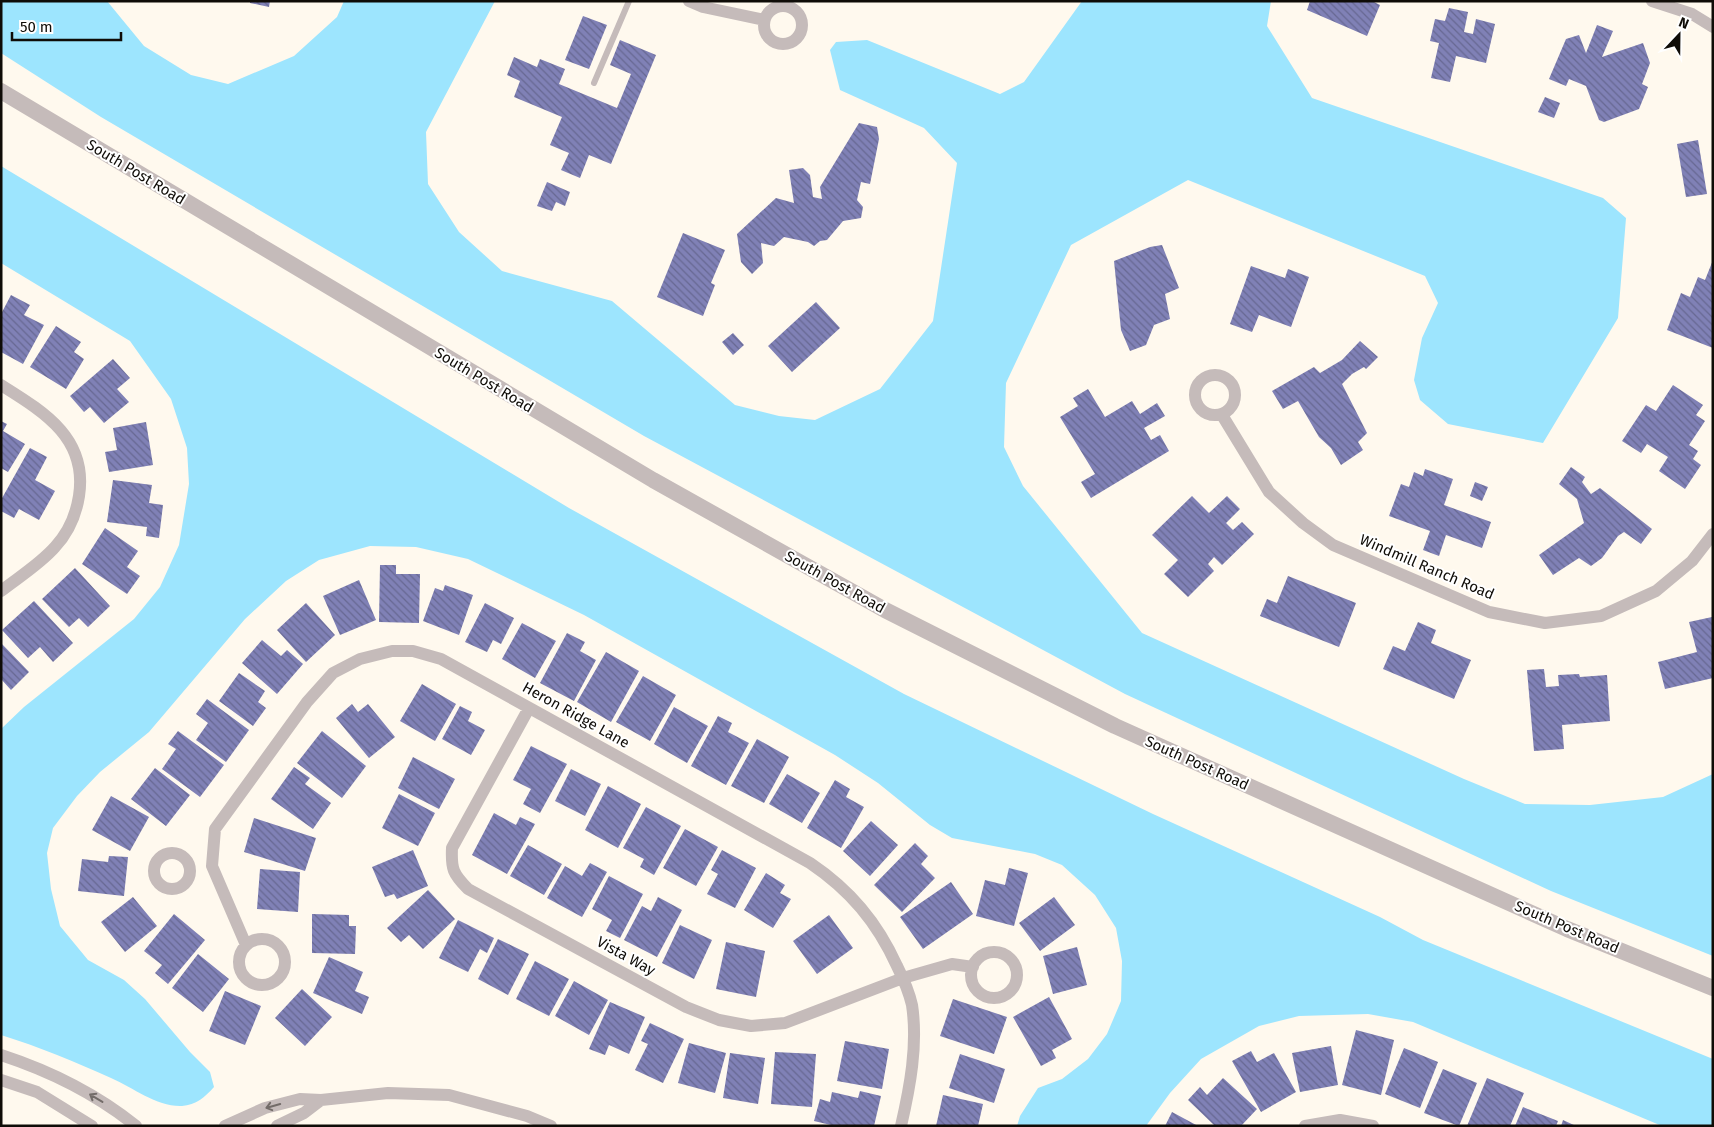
<svg xmlns="http://www.w3.org/2000/svg" width="1714" height="1127" viewBox="0 0 1714 1127" font-family="'Fira Sans',sans-serif">
<style>
.water{fill:#9de5fe}
.building{fill:url(#building-back-hatch)}
.lines{fill:none;stroke-linecap:round;stroke-linejoin:round}
.service{stroke:#c5bbba;stroke-width:6}
.minor{stroke:#c5bbba;stroke-width:12}
.tertiary{stroke:#c5bbba;stroke-width:16}
.oneway{stroke:#736c69}
.labels{text-anchor:middle;stroke-width:4;stroke-linejoin:round;paint-order:stroke}
.street-label{font-size:15px;fill:#0f0c07;stroke:#fff}
</style>
<defs>
<pattern id="building-back-hatch" width="6" height="6" patternUnits="userSpaceOnUse" patternTransform="scale(1.25)"><rect width="6" height="6" fill="#8081b6"/><path d="M-1 5l2 2M0 0l6 6M5-1l2 2" fill="none" stroke="#676892"/></pattern>
</defs>
<rect width="100%" height="100%" fill="#fff9ee"/>
<!-- water -->
<path class="water" d="M 1,1 L 107,1 L 144,46 L 191,75 L 228,84 L 294,56 L 337,17 L 344,1 L 495,1 L 426,132 L 428,184 L 459,232 L 502,271 L 612,301 L 735,405 L 779,416 L 815,420 L 880,389 L 933,321 L 957,163 L 924,128 L 840,90 L 830,50 L 836,42 L 867,40 L 1000,94 L 1024,82 L 1082,1 L 1271,1 L 1267,26 L 1312,98 L 1603,198 L 1626,218 L 1618,318 L 1543,443 L 1448,424 L 1420,400 L 1414,380 L 1422,338 L 1438,303 L 1425,276 L 1188,180 L 1071,245 L 1006,383 L 1004,447 L 1023,486 L 1142,633 L 1464,779 L 1525,804 L 1590,805 L 1663,797 L 1713,774 L 1713,956 L 1551,891 L 1125,694 L 644,436 L 101,117 L 1,53 Z
M 1,166 L 569,508 L 904,694 L 1153,814 L 1380,917 L 1423,940 L 1713,1059 L 1713,1126 L 1662,1126 L 1413,1022 L 1368,1014 L 1299,1016 L 1259,1026 L 1201,1059 L 1170,1093 L 1146,1126 L 1017,1126 L 1020,1116 L 1038,1088 L 1062,1079 L 1088,1059 L 1107,1034 L 1121,1001 L 1122,961 L 1116,928 L 1095,895 L 1062,865 L 1035,854 L 952,838 L 930,825 L 878,783 L 835,755 L 584,615 L 468,559 L 416,547 L 370,546 L 319,560 L 286,581 L 245,619 L 149,732 L 100,772 L 77,796 L 53,828 L 47,853 L 51,889 L 60,926 L 88,960 L 124,980 L 145,999 L 190,1052 L 210,1072 L 214,1087 C 205,1097 196,1105 182,1106 C 157,1107 134,1088 111,1078 C 75,1062 40,1047 1,1035 L 1,729 L 24,707 L 134,619 L 160,587 L 179,545 L 189,484 L 187,448 L 171,399 L 130,341 L 1,263 Z"/>
<!-- building -->
<path class="building" d="M 250,1 L 270,1 L 269,7 L 250,3 Z
M 1310,1 L 1372,1 L 1380,5 L 1367,36 L 1307,10 Z
M 1449,8 L 1468,12 L 1464,32 L 1473,34 L 1476,19 L 1495,24 L 1486,63 L 1456,56 L 1450,82 L 1431,78 L 1439,43 L 1430,41 L 1435,19 L 1445,21 Z
M 583,16 L 607,25 L 589,69 L 565,60 Z
M 1597,25 L 1613,31 L 1602,57 L 1643,43 L 1650,63 L 1642,84 L 1648,87 L 1639,109 L 1604,122 L 1599,120 L 1586,86 L 1569,79 L 1566,86 L 1549,79 L 1566,39 L 1579,35 L 1586,53 Z
M 620,40 L 656,55 L 611,164 L 589,155 L 580,178 L 561,170 L 569,153 L 550,145 L 562,117 L 514,97 L 520,81 L 507,75 L 514,57 L 537,67 L 540,59 L 565,69 L 559,84 L 617,108 L 631,74 L 610,65 Z
M 1545,97 L 1560,103 L 1554,118 L 1538,112 Z
M 859,123 L 877,127 L 879,139 L 870,184 L 861,182 L 857,200 L 863,207 L 861,218 L 843,221 L 827,240 L 820,241 L 814,246 L 808,242 L 784,237 L 774,246 L 761,243 L 763,263 L 752,274 L 741,262 L 737,234 L 776,198 L 794,203 L 789,170 L 803,168 L 810,175 L 813,197 L 822,199 L 820,187 Z
M 1698,140 L 1707,194 L 1686,197 L 1677,144 Z
M 547,182 L 570,192 L 565,206 L 556,202 L 552,211 L 537,206 Z
M 683,233 L 725,250 L 711,283 L 715,285 L 703,316 L 657,297 Z
M 1162,245 L 1179,288 L 1165,294 L 1170,319 L 1154,325 L 1146,345 L 1130,351 L 1121,330 L 1114,261 L 1150,247 Z
M 1713,260 L 1713,348 L 1667,330 L 1681,293 L 1690,297 L 1698,277 L 1705,280 Z
M 1251,266 L 1285,278 L 1288,269 L 1309,277 L 1291,327 L 1259,315 L 1252,332 L 1230,324 Z
M 11,295 L 30,305 L 24,315 L 44,325 L 23,364 L 1,352 L 1,314 Z
M 816,302 L 840,328 L 792,372 L 768,346 Z
M 56,326 L 81,342 L 74,352 L 84,359 L 66,389 L 30,367 Z
M 733,333 L 744,345 L 733,355 L 722,342 Z
M 1360,341 L 1378,357 L 1366,369 L 1364,367 L 1352,374 L 1342,384 L 1367,433 L 1358,442 L 1363,450 L 1341,465 L 1331,448 L 1319,437 L 1298,401 L 1283,409 L 1272,391 L 1314,367 L 1320,373 L 1342,360 Z
M 113,359 L 130,378 L 117,389 L 129,402 L 104,423 L 90,407 L 84,412 L 70,396 Z
M 1673,385 L 1703,405 L 1696,415 L 1705,421 L 1689,445 L 1698,451 L 1693,459 L 1701,465 L 1685,489 L 1659,471 L 1668,457 L 1647,444 L 1641,453 L 1622,441 L 1646,405 L 1656,411 Z
M 1088,389 L 1105,417 L 1132,401 L 1140,414 L 1157,403 L 1165,416 L 1144,428 L 1151,440 L 1160,435 L 1169,451 L 1091,498 L 1081,482 L 1095,474 L 1060,417 L 1078,406 L 1073,398 Z
M 1,421 L 7,424 L 3,431 L 25,444 L 8,472 L 1,468 Z
M 146,422 L 153,465 L 109,472 L 105,452 L 117,450 L 113,428 Z
M 30,448 L 47,457 L 35,480 L 55,491 L 39,520 L 19,509 L 14,518 L 1,511 L 1,500 Z
M 1571,467 L 1585,477 L 1582,482 L 1591,494 L 1600,488 L 1652,529 L 1641,544 L 1624,532 L 1618,536 L 1602,558 L 1591,566 L 1579,558 L 1553,575 L 1539,555 L 1584,523 L 1577,499 L 1559,484 Z
M 1425,469 L 1453,479 L 1444,505 L 1491,522 L 1482,548 L 1446,535 L 1439,556 L 1423,550 L 1430,531 L 1389,516 L 1401,484 L 1409,487 L 1414,472 L 1423,476 Z
M 113,480 L 152,485 L 149,503 L 163,505 L 159,538 L 146,536 L 147,527 L 107,522 Z
M 1475,482 L 1488,487 L 1482,501 L 1470,496 Z
M 1192,496 L 1209,513 L 1227,496 L 1240,509 L 1226,523 L 1233,530 L 1242,522 L 1254,534 L 1222,565 L 1214,557 L 1208,564 L 1214,571 L 1188,597 L 1164,574 L 1178,560 L 1152,535 Z
M 105,528 L 138,551 L 127,567 L 140,576 L 127,594 L 82,564 Z
M 380,565 L 396,565 L 396,574 L 420,574 L 419,623 L 379,622 Z
M 75,568 L 110,606 L 88,627 L 79,618 L 69,627 L 42,599 Z
M 1288,576 L 1356,603 L 1339,647 L 1260,616 L 1267,599 L 1277,603 Z
M 359,580 L 376,620 L 340,635 L 323,596 Z
M 445,585 L 473,595 L 459,635 L 423,621 L 435,588 L 443,591 Z
M 34,601 L 73,643 L 53,662 L 40,647 L 28,658 L 2,630 Z
M 306,603 L 335,635 L 306,662 L 277,630 Z
M 485,603 L 514,618 L 501,644 L 493,640 L 487,652 L 465,642 Z
M 1712,617 L 1713,678 L 1665,689 L 1658,662 L 1697,652 L 1689,622 Z
M 1418,622 L 1436,630 L 1431,643 L 1471,660 L 1454,699 L 1383,669 L 1393,646 L 1405,651 Z
M 522,623 L 556,641 L 535,678 L 502,659 Z
M 567,633 L 585,642 L 580,651 L 596,660 L 574,701 L 540,683 Z
M 262,640 L 281,656 L 287,650 L 303,664 L 277,694 L 242,663 Z
M 1,643 L 29,672 L 11,690 L 1,679 Z
M 606,652 L 639,671 L 611,722 L 577,702 Z
M 1544,669 L 1546,687 L 1559,686 L 1558,675 L 1579,674 L 1580,677 L 1607,675 L 1610,721 L 1562,725 L 1564,749 L 1534,751 L 1527,670 Z
M 239,673 L 265,691 L 258,702 L 266,708 L 253,726 L 219,701 Z
M 643,676 L 676,695 L 650,741 L 616,722 Z
M 422,684 L 456,704 L 435,741 L 400,721 Z
M 207,699 L 249,730 L 226,762 L 196,740 L 208,723 L 196,714 Z
M 352,704 L 358,712 L 368,704 L 395,737 L 369,758 L 336,718 Z
M 460,706 L 472,712 L 468,721 L 485,730 L 471,755 L 442,739 Z
M 674,707 L 708,726 L 687,763 L 654,744 Z
M 718,716 L 732,723 L 728,732 L 749,743 L 726,785 L 691,766 Z
M 178,731 L 224,765 L 200,797 L 162,769 L 176,749 L 168,744 Z
M 322,731 L 366,766 L 342,798 L 297,763 Z
M 757,739 L 789,757 L 764,803 L 731,786 Z
M 531,746 L 567,764 L 540,813 L 523,804 L 531,789 L 513,780 Z
M 413,757 L 455,779 L 439,809 L 398,788 Z
M 294,767 L 310,778 L 305,784 L 331,803 L 313,829 L 271,799 Z
M 155,768 L 190,795 L 166,826 L 131,799 Z
M 571,769 L 601,784 L 585,816 L 555,801 Z
M 787,774 L 820,793 L 802,823 L 769,804 Z
M 835,780 L 850,789 L 846,797 L 864,807 L 841,848 L 807,828 Z
M 608,786 L 641,804 L 618,848 L 585,830 Z
M 399,794 L 435,813 L 418,846 L 382,828 Z
M 111,796 L 149,817 L 130,851 L 92,830 Z
M 646,807 L 681,826 L 654,875 L 640,867 L 644,859 L 623,848 Z
M 494,813 L 516,825 L 520,817 L 535,824 L 507,874 L 472,855 Z
M 254,818 L 316,838 L 305,871 L 244,852 Z
M 871,821 L 898,845 L 870,876 L 843,851 Z
M 685,829 L 718,847 L 696,886 L 663,868 Z
M 915,843 L 928,856 L 921,864 L 935,878 L 902,912 L 874,885 Z
M 528,845 L 562,864 L 544,895 L 510,876 Z
M 413,850 L 428,886 L 397,899 L 394,894 L 385,897 L 372,867 Z
M 722,850 L 756,868 L 735,908 L 707,894 L 718,874 L 711,870 Z
M 109,856 L 128,857 L 124,896 L 78,891 L 82,859 L 108,862 Z
M 590,863 L 607,872 L 582,917 L 547,898 L 565,866 L 582,876 Z
M 1009,868 L 1028,873 L 1014,926 L 976,916 L 985,880 L 1005,885 Z
M 260,869 L 300,872 L 298,912 L 257,909 Z
M 766,873 L 785,885 L 780,893 L 791,899 L 773,928 L 744,910 Z
M 609,876 L 643,894 L 620,938 L 606,931 L 612,920 L 592,909 Z
M 951,882 L 973,914 L 923,949 L 900,917 Z
M 428,890 L 455,919 L 423,949 L 409,935 L 401,942 L 387,928 Z
M 133,897 L 157,926 L 125,952 L 101,922 Z
M 658,897 L 682,910 L 657,957 L 624,940 L 642,906 L 651,911 Z
M 1054,897 L 1075,925 L 1040,951 L 1019,923 Z
M 174,914 L 205,940 L 168,984 L 155,973 L 162,965 L 144,951 Z
M 312,914 L 349,915 L 349,926 L 356,926 L 355,954 L 312,953 Z
M 829,915 L 853,948 L 817,974 L 793,941 Z
M 458,920 L 494,938 L 487,953 L 480,949 L 468,972 L 439,958 Z
M 680,925 L 712,940 L 694,979 L 662,963 Z
M 498,939 L 529,954 L 508,995 L 478,979 Z
M 726,942 L 765,951 L 756,997 L 716,989 Z
M 1077,947 L 1087,985 L 1053,994 L 1043,956 Z
M 198,954 L 229,979 L 203,1012 L 172,988 Z
M 329,957 L 363,972 L 355,991 L 369,997 L 362,1014 L 313,993 Z
M 535,961 L 569,979 L 549,1016 L 516,999 Z
M 574,981 L 608,1000 L 589,1035 L 555,1016 Z
M 302,989 L 332,1017 L 305,1046 L 275,1018 Z
M 225,991 L 261,1006 L 245,1045 L 209,1031 Z
M 1049,997 L 1072,1039 L 1052,1050 L 1056,1058 L 1041,1066 L 1013,1017 Z
M 953,999 L 1007,1017 L 994,1054 L 940,1036 Z
M 610,1002 L 645,1017 L 629,1054 L 609,1045 L 605,1055 L 589,1049 Z
M 650,1023 L 684,1039 L 663,1083 L 635,1070 L 648,1044 L 641,1041 Z
M 1356,1030 L 1394,1040 L 1381,1095 L 1342,1085 Z
M 845,1041 L 889,1049 L 882,1089 L 837,1081 Z
M 689,1043 L 726,1053 L 715,1093 L 678,1083 Z
M 1331,1046 L 1338,1085 L 1300,1092 L 1292,1053 Z
M 1404,1048 L 1438,1062 L 1420,1108 L 1385,1094 Z
M 1251,1051 L 1257,1062 L 1274,1053 L 1296,1092 L 1261,1112 L 1232,1061 Z
M 775,1052 L 816,1054 L 812,1107 L 771,1104 Z
M 730,1053 L 765,1058 L 758,1104 L 723,1098 Z
M 960,1054 L 1005,1069 L 994,1103 L 949,1088 Z
M 1443,1069 L 1477,1083 L 1459,1126 L 1424,1113 Z
M 1223,1078 L 1257,1109 L 1241,1126 L 1215,1126 L 1188,1100 L 1200,1087 L 1207,1095 Z
M 1487,1078 L 1524,1093 L 1510,1126 L 1467,1126 Z
M 860,1091 L 881,1096 L 874,1126 L 835,1126 L 814,1121 L 820,1099 L 830,1102 L 832,1092 L 858,1098 Z
M 943,1095 L 983,1104 L 978,1126 L 936,1126 Z
M 1523,1107 L 1558,1121 L 1556,1126 L 1515,1126 Z
M 1172,1112 L 1198,1126 L 1165,1126 Z
M 1563,1120 L 1576,1126 L 1561,1126 Z"/>
<g class="lines">
<!-- service -->
<path class="service" d="M 594,83 L 629,1"/>
<!-- minor -->
<path class="minor" d="M 689,1 L 703,7 L 764,20
M 1652,1 L 1692,14 L 1713,27
M764 25a19 19 0 1 1 38 0a19 19 0 1 1-38 0Z
M1195 395a20 20 0 1 1 40 0a20 20 0 1 1-40 0Z
M 1,385 C 44,412 88,438 79,496 C 76,515 68,533 55,547 C 40,564 19,577 1,591
M 1222,415 L 1269,492 L 1303,523 L 1333,545 L 1489,612 L 1545,623 L 1601,616 L 1656,591 L 1692,561 L 1713,534
M 529,708 L 452,848 C 451,869 453,874 468,889 L 686,1007 L 719,1020 L 751,1026 L 785,1023 L 903,978 L 952,964 L 973,967
M154 871a18 18 0 1 1 36 0a18 18 0 1 1-36 0Z
M239 962a23 23 0 1 1 46 0a23 23 0 1 1-46 0Z
M 246,945 L 212,866 L 215,829 L 307,702 L 333,673 L 360,659 L 392,651 L 413,651 L 441,659 L 810,863 C 850,890 877,922 897,966 C 903,978 909,992 912,1005 C 918,1045 910,1087 901,1126
M971 975a23 23 0 1 1 46 0a23 23 0 1 1-46 0Z
M 1,1055 C 50,1071 95,1093 136,1126
M 1,1080 L 37,1092 L 92,1126
M 225,1126 L 265,1108 L 300,1099 L 321,1100 L 388,1093 L 449,1095 L 527,1116 L 551,1126
M 277,1126 L 304,1113 L 321,1100
M 1305,1126 L 1340,1120 L 1373,1126"/>
<!-- tertiary -->
<path class="tertiary" d="M 1,91 L 653,480 L 885,610 L 1115,726 L 1567,929 L 1713,988"/>
</g>
<!-- one-way arrows -->
<defs><path id="oneway-shaft" d="M-6 0H5M1.5-3L5.5 0L1.5 3" fill="none" stroke-width="1.6" stroke-linecap="round" stroke-linejoin="round" transform="scale(1.25)"/></defs>
<g class="oneway">
<use href="#oneway-shaft" transform="translate(96 1098) rotate(-149)"/>
<use href="#oneway-shaft" transform="translate(273 1106) rotate(164)"/>
</g>
<g class="labels">
<!-- street labels -->
<g class="street-label">
<text transform="translate(136 172) rotate(31)" y="5">South Post Road</text>
<text transform="translate(484 380) rotate(31)" y="5">South Post Road</text>
<text transform="translate(1427 567) rotate(23)" y="5">Windmill Ranch Road</text>
<text transform="translate(835 582) rotate(29)" y="5">South Post Road</text>
<text transform="translate(576 715) rotate(29)" y="5">Heron Ridge Lane</text>
<text transform="translate(1197 763) rotate(24)" y="5">South Post Road</text>
<text transform="translate(1567 927) rotate(23)" y="5">South Post Road</text>
<text transform="translate(626 956) rotate(29)" y="5">Vista Way</text>
</g>
</g>
<!-- border -->
<rect width="1714" height="1127" fill="none" stroke="#0f0c07" stroke-width="5"/>
<!-- north arrow -->
<g transform="translate(1679 35) rotate(22)" stroke="#ffffff" stroke-width="4" paint-order="stroke">
<path d="M0-4L9 19L0 12L-9 19Z" fill="#0f0c07"/>
<text y="-8" font-size="14" font-weight="bold" text-anchor="middle" fill="#0f0c07">N</text>
</g>
<!-- scale -->
<path d="M12 32v8h109v-8" fill="none" stroke="#0f0c07" stroke-width="2.5"/>
<text x="20" y="32" font-size="15" fill="#0f0c07" stroke="#ffffff" stroke-width="4" paint-order="stroke">50 m</text>
</svg>
